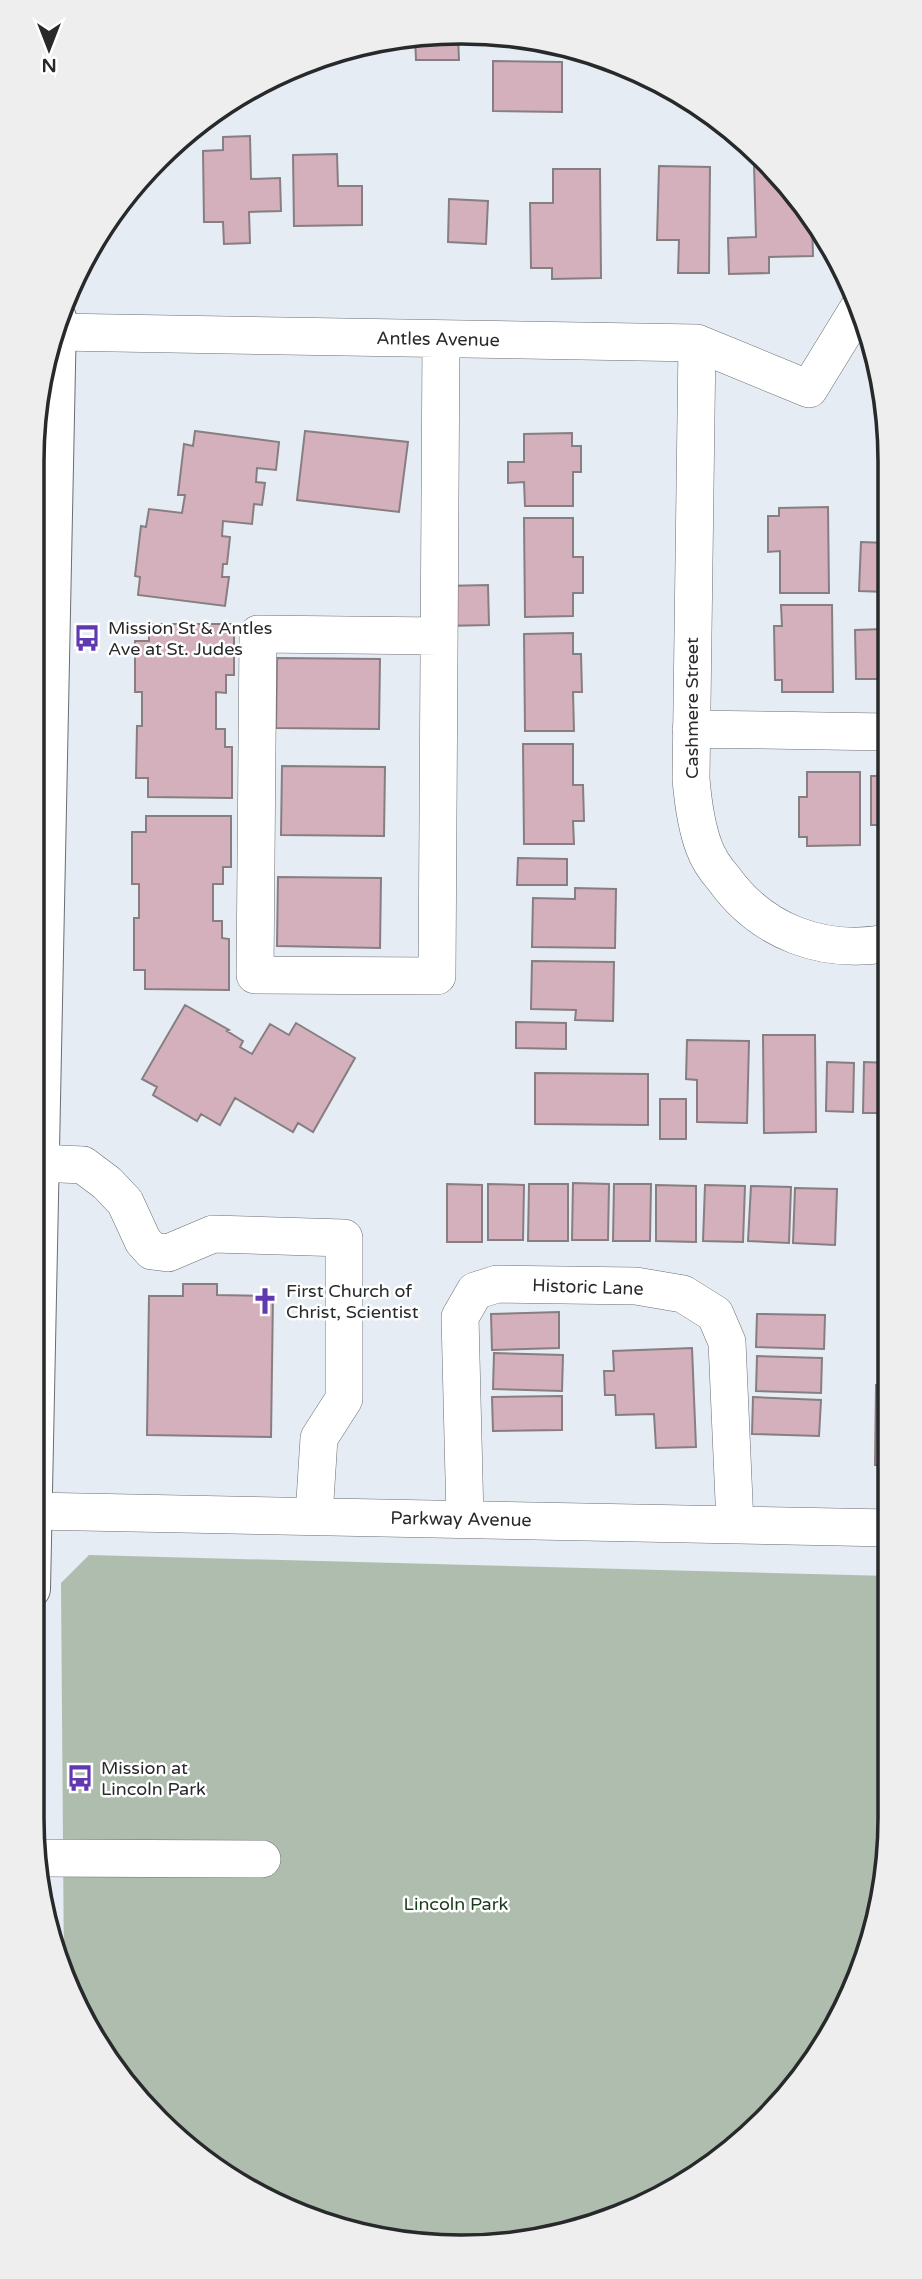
<svg xmlns="http://www.w3.org/2000/svg" width="922" height="2279" viewBox="0 0 922 2279" font-family="'Varela Round',sans-serif">
<style>
.green{fill:#afbdae}
.building{fill:#d3b0bc;stroke:#877e81;stroke-width:2}
.lines{fill:none;stroke-linecap:round;stroke-linejoin:round}
.minor-casing{stroke:#696e74;stroke-width:38}
.major-casing{stroke:#696e74;stroke-width:40}
.minor{stroke:#fff;stroke-width:37}
.major{stroke:#fff;stroke-width:38}
.labels{text-anchor:middle;stroke-width:5;stroke-linejoin:round;paint-order:stroke}
.street-label{font-size:18px;fill:#27292b;stroke:#fff}
.poi-label{font-size:18px;fill:#27292b;stroke:#fff;text-anchor:start}
.park-label{font-size:18px;fill:#193d1a;stroke:#fff}
.rim{fill:none;stroke:#27292b;stroke-width:3.5}
</style>
<rect width="100%" height="100%" fill="#e6ecf3"/>
<!-- green -->
<path class="green" d="M 89,1555 L 890,1576 L 890,1818 L 868,1956 L 801,2080 L 676,2190 L 544,2239 L 405,2244 L 247,2190 L 138,2101 L 64,1974 L 61,1583 Z"/>
<!-- building -->
<path class="building" d="M 433,32 L 458,36 L 459,60 L 416,60 L 415,37 Z
M 493,61 L 562,62 L 562,112 L 493,111 Z
M 250,136 L 251,179 L 280,178 L 281,211 L 249,212 L 250,243 L 224,244 L 223,222 L 204,222 L 203,151 L 223,150 L 223,137 Z
M 337,154 L 338,186 L 362,186 L 362,225 L 294,226 L 293,155 Z
M 754,164 L 768,164 L 784,178 L 812,220 L 813,256 L 769,257 L 769,273 L 729,274 L 728,238 L 756,237 Z
M 659,166 L 710,167 L 709,273 L 678,273 L 679,240 L 657,240 Z
M 553,169 L 600,169 L 601,278 L 552,279 L 552,268 L 531,268 L 530,203 L 553,203 Z
M 449,199 L 488,201 L 486,244 L 448,242 Z
M 195,431 L 279,442 L 276,470 L 257,468 L 256,482 L 265,483 L 262,505 L 254,504 L 252,524 L 223,521 L 222,536 L 230,537 L 227,564 L 223,564 L 222,577 L 229,577 L 225,606 L 138,595 L 140,577 L 135,576 L 141,526 L 146,527 L 149,509 L 182,513 L 185,495 L 178,495 L 184,444 L 193,446 Z
M 305,431 L 408,442 L 399,512 L 297,500 Z
M 572,433 L 572,446 L 581,446 L 581,472 L 573,472 L 573,506 L 525,506 L 524,482 L 508,483 L 508,462 L 524,462 L 524,434 Z
M 828,507 L 829,593 L 780,593 L 780,551 L 768,552 L 768,516 L 779,516 L 779,508 Z
M 524,518 L 573,518 L 573,557 L 583,557 L 583,593 L 573,593 L 573,616 L 525,617 Z
M 861,542 L 887,543 L 886,592 L 859,591 Z
M 488,585 L 489,625 L 445,626 L 443,586 Z
M 781,605 L 832,605 L 833,692 L 782,692 L 782,680 L 775,680 L 774,626 L 782,626 Z
M 149,624 L 234,624 L 234,675 L 226,675 L 226,693 L 216,692 L 216,729 L 225,729 L 225,747 L 232,747 L 232,798 L 148,797 L 148,778 L 136,778 L 137,726 L 142,726 L 142,692 L 135,692 L 135,641 L 149,641 Z
M 884,629 L 884,679 L 856,679 L 855,630 Z
M 573,633 L 573,654 L 581,654 L 582,692 L 573,692 L 574,731 L 525,731 L 524,634 Z
M 277,658 L 380,659 L 379,729 L 276,728 Z
M 523,744 L 573,744 L 573,785 L 583,785 L 584,821 L 573,821 L 574,844 L 524,844 Z
M 282,766 L 385,767 L 384,836 L 281,835 Z
M 807,772 L 860,772 L 860,845 L 807,846 L 807,837 L 799,837 L 799,797 L 807,797 Z
M 871,776 L 888,776 L 888,825 L 871,825 Z
M 146,816 L 231,816 L 231,867 L 223,867 L 223,884 L 213,884 L 213,921 L 222,921 L 222,938 L 229,939 L 229,990 L 145,989 L 145,970 L 134,970 L 134,918 L 139,918 L 139,884 L 132,884 L 132,832 L 146,832 Z
M 518,858 L 567,859 L 567,885 L 517,885 Z
M 278,877 L 381,878 L 380,948 L 277,946 Z
M 575,888 L 616,889 L 615,948 L 532,947 L 533,898 L 575,899 Z
M 532,961 L 614,962 L 613,1021 L 575,1020 L 576,1010 L 531,1009 Z
M 185,1005 L 229,1030 L 227,1031 L 243,1041 L 240,1047 L 252,1054 L 270,1024 L 289,1035 L 296,1023 L 355,1058 L 313,1132 L 298,1123 L 293,1132 L 235,1098 L 220,1125 L 201,1114 L 197,1121 L 153,1095 L 157,1087 L 142,1079 Z
M 516,1022 L 566,1023 L 566,1049 L 516,1048 Z
M 763,1035 L 815,1035 L 816,1132 L 764,1133 Z
M 687,1040 L 749,1041 L 747,1123 L 697,1122 L 697,1080 L 686,1079 Z
M 827,1062 L 854,1063 L 853,1112 L 826,1111 Z
M 864,1062 L 889,1063 L 889,1113 L 863,1113 Z
M 535,1073 L 648,1074 L 648,1125 L 535,1124 Z
M 660,1099 L 686,1099 L 686,1139 L 660,1139 Z
M 573,1183 L 609,1184 L 608,1240 L 572,1240 Z
M 447,1184 L 482,1185 L 482,1242 L 447,1242 Z
M 488,1184 L 524,1185 L 523,1240 L 488,1240 Z
M 529,1184 L 568,1184 L 568,1241 L 528,1241 Z
M 614,1184 L 651,1184 L 650,1241 L 613,1241 Z
M 656,1185 L 696,1186 L 696,1242 L 656,1241 Z
M 705,1185 L 745,1186 L 743,1242 L 703,1241 Z
M 751,1186 L 791,1187 L 789,1243 L 748,1241 Z
M 795,1188 L 837,1189 L 835,1245 L 793,1243 Z
M 183,1284 L 217,1284 L 217,1295 L 273,1296 L 271,1437 L 147,1435 L 149,1296 L 183,1296 Z
M 559,1312 L 559,1348 L 492,1350 L 491,1314 Z
M 757,1314 L 825,1315 L 824,1349 L 756,1347 Z
M 692,1348 L 696,1447 L 656,1448 L 654,1414 L 616,1415 L 615,1395 L 605,1395 L 604,1371 L 614,1371 L 613,1351 Z
M 494,1353 L 563,1355 L 562,1391 L 493,1389 Z
M 757,1356 L 822,1358 L 821,1393 L 756,1391 Z
M 876,1385 L 889,1385 L 890,1465 L 875,1465 Z
M 562,1396 L 562,1430 L 493,1431 L 492,1397 Z
M 753,1397 L 821,1400 L 819,1436 L 752,1434 Z"/>
<g class="lines">
<defs>
<path id="minor" d="M 57,332 L 697,343 L 809,389 L 858,309
M 697,343 L 691,779 C 693,802 696,826 704,847 C 708,858 716,870 724,879 C 762,932 823,955 888,943
M 439,636 L 258,634 L 255,975 L 437,976 L 441,339
M 691,729 L 888,732
M 39,1163 L 83,1165 L 107,1183 L 125,1202 L 143,1241 L 152,1251 L 168,1253 L 213,1234 L 344,1238 L 344,1399 L 319,1438 L 314,1516
M 32,1511 L 890,1528
M 465,1519 L 460,1317 L 475,1291 L 497,1284 L 636,1286 L 683,1294 L 715,1314 L 727,1342 L 735,1524
M 38,1858 L 262,1859"/>
<path id="major" d="M 31,1589 L 57,318"/>
</defs>
<!-- minor casing -->
<use href="#minor" class="minor-casing"/>
<!-- major casing -->
<use href="#major" class="major-casing"/>
<!-- minor -->
<use href="#minor" class="minor"/>
<!-- major -->
<use href="#major" class="major"/>
</g>
<!-- icons -->
<defs>
<symbol id="bus-bare" viewBox="-9 -9 18 18"><path d="M-5-6H5V4H4V6H2V4H-2V6H-4V4H-5ZM-3.5-4V0h7V-4ZM-3.5 1.2v1.5H-2V1.2ZM2 1.2v1.5H3.5V1.2Z" fill="#6038b0" stroke="#fff" stroke-width="2.5" paint-order="stroke"/></symbol>
<symbol id="church-bare" viewBox="-9 -9 18 18"><path d="M-1.2-6h2.4v3.5h3.3v2.4h-3.3V6h-2.4V-.1h-3.3v-2.4h3.3Z" fill="#6038b0" stroke="#fff" stroke-width="2.5" paint-order="stroke"/></symbol>
</defs>
<g fill-rule="evenodd">
<use href="#bus-bare" x="68" y="619" width="38" height="38"/>
<use href="#church-bare" x="246" y="1282" width="38" height="38"/>
<use href="#bus-bare" x="61" y="1759" width="38" height="38"/>
</g>
<g class="labels">
<!-- street labels -->
<g class="street-label">
<text transform="translate(438 339) rotate(1)" y="6">Antles Avenue</text>
<text transform="translate(692 708) rotate(-90)" y="6">Cashmere Street</text>
<text transform="translate(588 1287) rotate(2)" y="6">Historic Lane</text>
<text transform="translate(461 1519) rotate(1)" y="6">Parkway Avenue</text>
</g>
<!-- poi labels -->
<g class="poi-label">
<text x="108" y="634">Mission St &amp; Antles<tspan x="108" dy="21">Ave at St. Judes</tspan></text>
<text x="286" y="1297">First Church of<tspan x="286" dy="21">Christ, Scientist</tspan></text>
<text x="101" y="1774">Mission at<tspan x="101" dy="21">Lincoln Park</tspan></text>
</g>
<!-- park labels -->
<g class="park-label">
<text x="456" y="1910">Lincoln Park</text>
</g>
</g>
<!-- crop -->
<path d="M0 0H922V2279H0ZM461 44H461A417 417 0 0 1 878 461V1818A417 417 0 0 1 461 2235H461A417 417 0 0 1 44 1818V461A417 417 0 0 1 461 44Z" fill="#eee" fill-rule="evenodd"/>
<path class="rim" d="M461 44H461A417 417 0 0 1 878 461V1818A417 417 0 0 1 461 2235H461A417 417 0 0 1 44 1818V461A417 417 0 0 1 461 44Z"/>
<!-- north arrow -->
<g transform="translate(49 49) rotate(180)" stroke="#ffffff" stroke-width="5" paint-order="stroke">
<path d="M0-5L12 26L0 18L-12 26Z" fill="#27292b"/>
<text y="-10" font-size="19" font-weight="bold" text-anchor="middle" fill="#27292b">N</text>
</g>
</svg>
